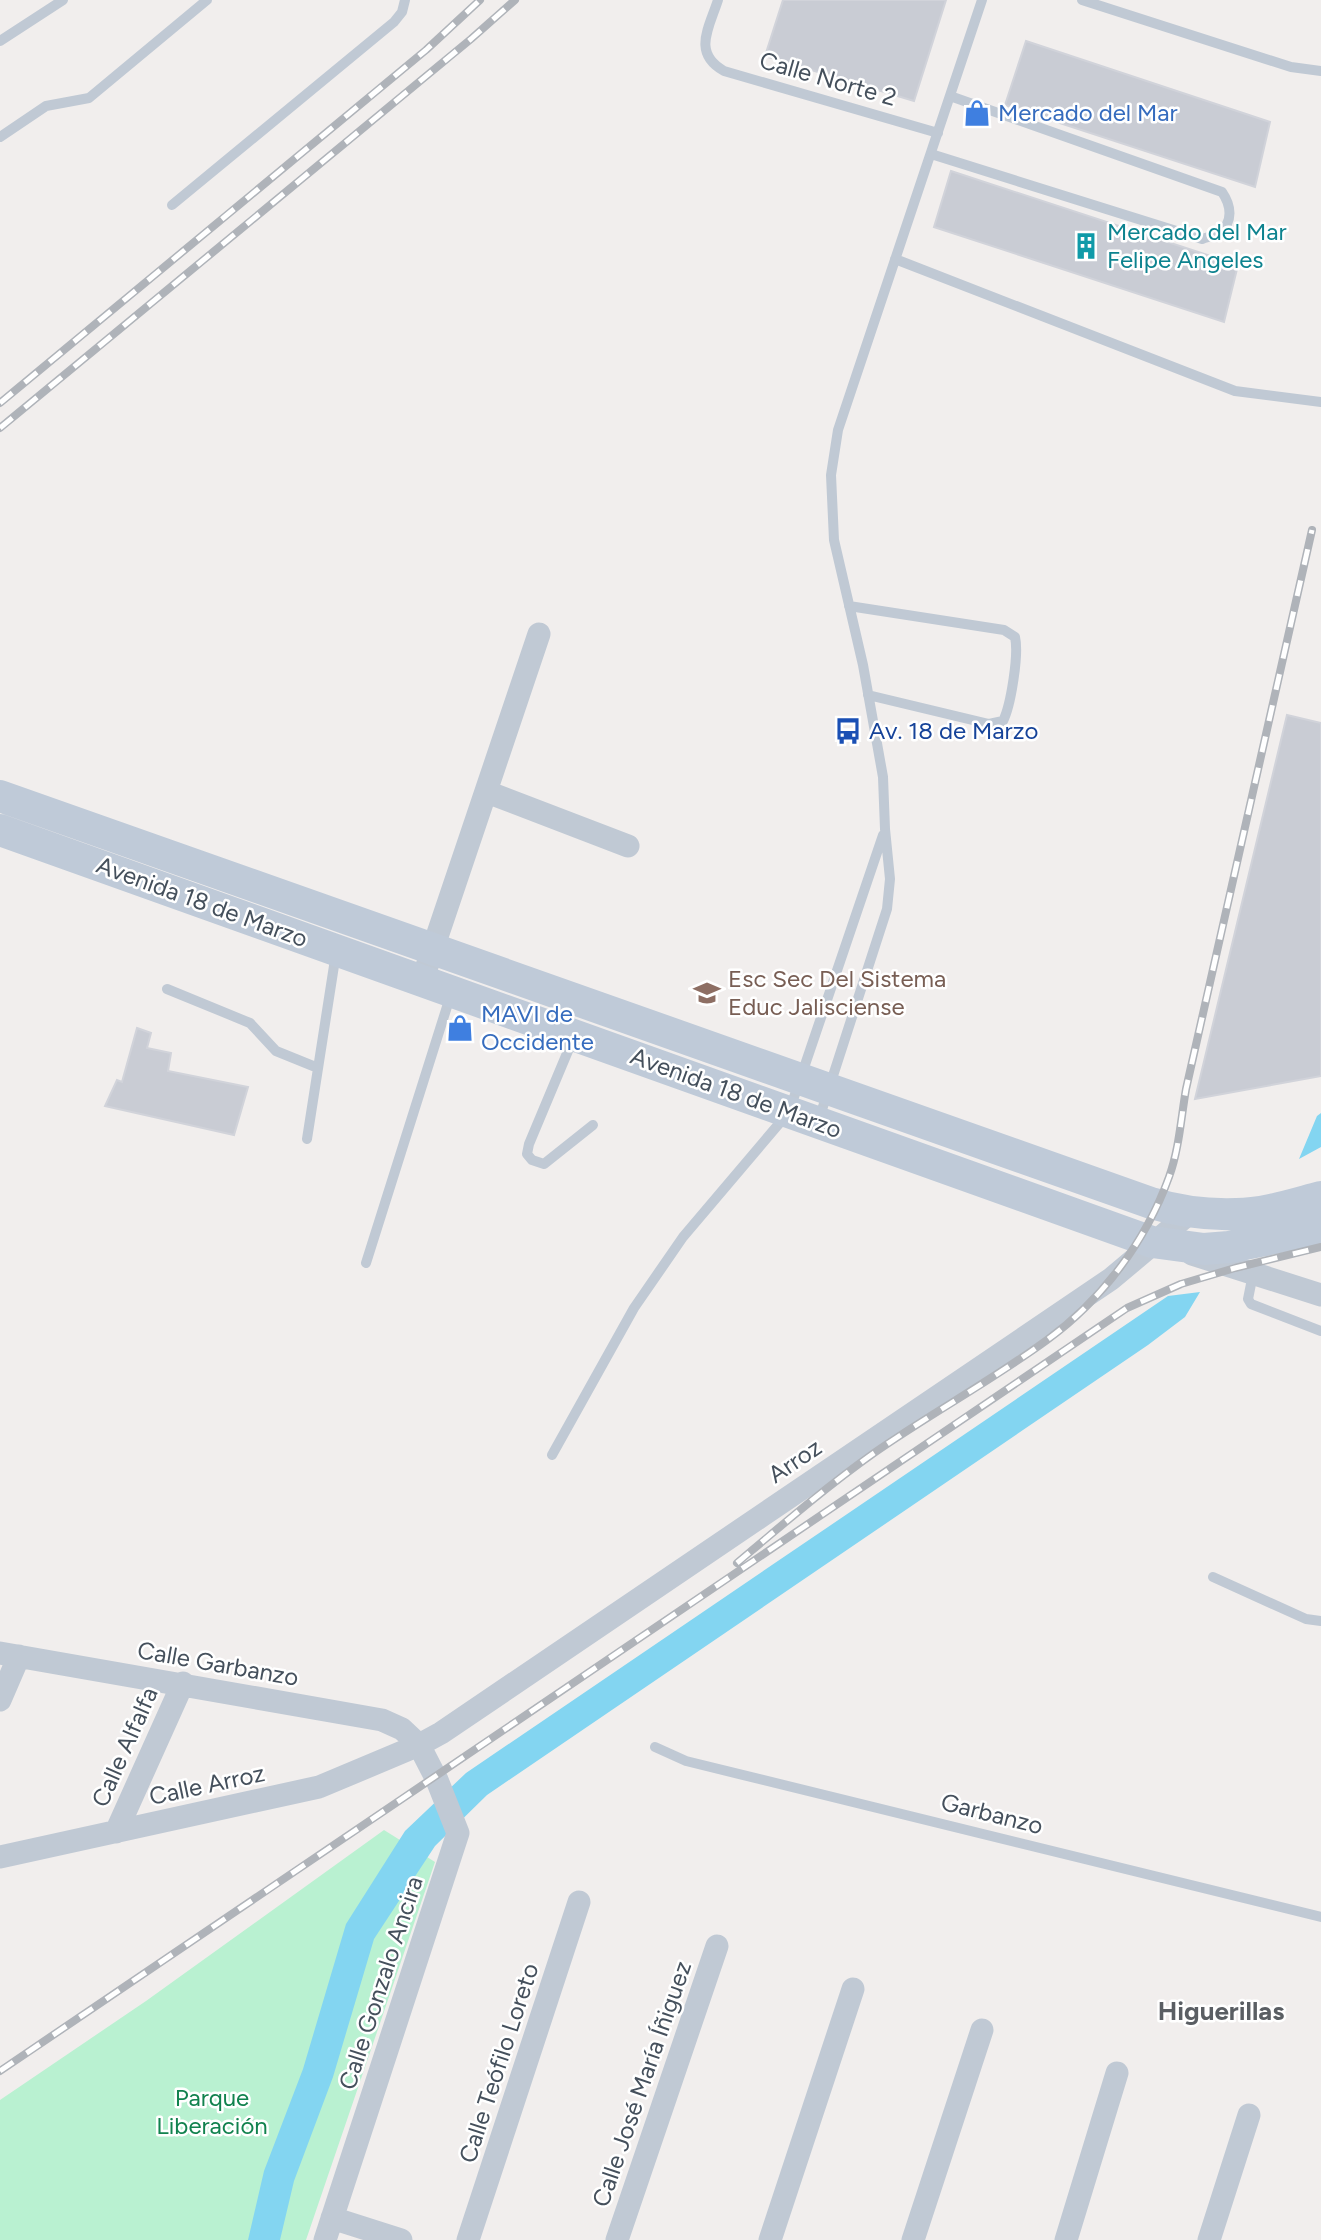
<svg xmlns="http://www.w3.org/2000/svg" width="1321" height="2240" viewBox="0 0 1321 2240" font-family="Figtree,sans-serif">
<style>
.green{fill:#b9f1d1}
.water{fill:#83d5f1}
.building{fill:#c9ccd4;stroke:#d1d3da;stroke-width:2}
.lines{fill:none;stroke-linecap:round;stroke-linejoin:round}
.lane{stroke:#c0c9d4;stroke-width:10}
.street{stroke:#c0c9d4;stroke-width:23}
.secondary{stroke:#bfcad8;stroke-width:32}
.rail-casing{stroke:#afb3b9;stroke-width:8}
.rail{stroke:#fff;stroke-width:5;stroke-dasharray:16;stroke-linecap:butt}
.labels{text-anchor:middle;stroke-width:5;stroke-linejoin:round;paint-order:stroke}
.street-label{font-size:24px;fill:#45505c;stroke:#fff}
.shop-label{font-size:24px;fill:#366cbe;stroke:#fff;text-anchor:start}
.culture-label{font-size:24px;fill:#0d838f;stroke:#fff;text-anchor:start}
.transit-label{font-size:24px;fill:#164399;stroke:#fff;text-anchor:start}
.education-label{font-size:24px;fill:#785e54;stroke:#fff;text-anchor:start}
.park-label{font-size:24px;fill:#11824e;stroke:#fff}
.neighbourhood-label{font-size:26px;font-weight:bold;fill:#5a5e63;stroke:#fff}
</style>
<rect width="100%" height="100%" fill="#f1eeed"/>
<!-- green -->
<path class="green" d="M 384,1830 L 435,1862 L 306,2240 L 0,2240 L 0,2100 L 146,2001 Z"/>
<!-- water -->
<path class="water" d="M 1321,1113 L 1321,1147 L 1299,1159 L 1317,1116 Z
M 1200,1292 L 1185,1317 L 1148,1345 L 487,1795 L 435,1846 L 374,1939 L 333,2077 L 294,2181 L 280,2240 L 248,2240 L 264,2171 L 303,2069 L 346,1924 L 405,1831 L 466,1773 L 1168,1296 Z"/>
<!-- building -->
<path class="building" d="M 783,0 L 946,0 L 914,101 L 765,56 Z
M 1026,41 L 1270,122 L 1255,187 L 1005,105 Z
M 951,171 L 1238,265 L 1224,322 L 934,227 Z
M 1287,715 L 1321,723 L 1321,1076 L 1195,1099 Z
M 137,1028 L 151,1033 L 147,1048 L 171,1053 L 168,1071 L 248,1087 L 234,1135 L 105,1106 L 117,1080 L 122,1082 Z"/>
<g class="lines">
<!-- lane -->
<path class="lane" d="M 718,0 C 709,28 692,53 724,71 L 938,133
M 1082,0 L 1291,67 L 1321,71
M 0,41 L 63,0
M 0,137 L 46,106 L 89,98 L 207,0
M 931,154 L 1202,239 C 1207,237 1214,236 1219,233 C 1234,222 1231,205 1222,192 L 950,96
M 172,205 L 394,22 L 402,12 L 405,0
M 895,259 L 1235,391 L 1321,402
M 849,606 L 1004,630 L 1015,637 C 1019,654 1011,705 1003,721 L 989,724 L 868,695
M 167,989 L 250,1023 L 276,1051 L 318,1068
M 573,1039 L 529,1144 L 527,1154 L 532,1160 L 544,1164 L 593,1125
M 819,1119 L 887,909 L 890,879 L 885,829 L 883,777 L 863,665 L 834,540 L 831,475 L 838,430 L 982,0
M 307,1139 L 336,953
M 366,1263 L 451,994
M 1253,1274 L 1248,1299 L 1251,1304 L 1321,1331
M 552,1455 L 634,1308 L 683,1237 L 789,1112 L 883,835
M 1213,1577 L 1306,1619 L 1321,1621
M 655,1747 L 686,1761 L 1321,1917"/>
<!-- street -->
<path class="street" d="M 487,792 L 628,846
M 422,981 L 539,634
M 1192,1254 L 1321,1295
M 0,1653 L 382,1720 L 402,1729 L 419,1745 L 437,1780 L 458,1833 L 325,2240
M 0,1700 L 19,1656
M 116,1832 L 183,1683
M 0,1857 L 319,1787 L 419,1745 L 441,1733 L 1111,1279 L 1192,1211
M 332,2218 L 401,2240
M 468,2240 L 579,1902
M 617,2240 L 717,1946
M 770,2240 L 853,1989
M 913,2240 L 982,2030
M 1066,2240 L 1117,2073
M 1209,2240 L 1249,2115"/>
<!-- secondary -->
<path class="secondary" d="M 0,796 L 1151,1203 C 1178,1211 1208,1215 1236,1214 C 1264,1214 1294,1204 1321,1197
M 0,830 L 1152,1242 L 1204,1249 L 1229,1247 L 1321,1229"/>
<defs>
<path id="rail" d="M 0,403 L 426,50 L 480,0
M 0,428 L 471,39 L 515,0
M 737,1563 C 782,1525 826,1487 874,1453 C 930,1414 991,1381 1047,1340 C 1102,1300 1146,1241 1169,1177 C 1179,1150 1181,1118 1186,1089 L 1312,530
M 0,2071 L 1127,1308 L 1181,1284 L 1235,1268 L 1321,1247"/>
</defs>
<!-- rail casing -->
<use href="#rail" class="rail-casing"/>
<!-- rail -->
<use href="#rail" class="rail"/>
</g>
<!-- icons -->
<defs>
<symbol id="shop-bare" viewBox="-9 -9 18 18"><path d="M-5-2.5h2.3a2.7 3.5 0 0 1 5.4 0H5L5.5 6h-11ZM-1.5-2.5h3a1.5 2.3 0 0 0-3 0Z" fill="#3f7fe0" stroke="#fff" stroke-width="2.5" paint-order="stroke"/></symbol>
<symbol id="building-bare" viewBox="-9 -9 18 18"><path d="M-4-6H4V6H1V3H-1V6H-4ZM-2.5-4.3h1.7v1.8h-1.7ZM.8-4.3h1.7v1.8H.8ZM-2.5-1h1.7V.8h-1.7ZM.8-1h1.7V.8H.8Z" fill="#0f9aa8" stroke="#fff" stroke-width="2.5" paint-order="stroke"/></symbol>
<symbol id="bus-bare" viewBox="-9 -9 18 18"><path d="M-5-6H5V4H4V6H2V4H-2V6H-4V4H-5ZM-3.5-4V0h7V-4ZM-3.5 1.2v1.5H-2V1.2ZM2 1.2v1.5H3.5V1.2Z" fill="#1a4fb4" stroke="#fff" stroke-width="2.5" paint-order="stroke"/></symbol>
<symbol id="school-bare" viewBox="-9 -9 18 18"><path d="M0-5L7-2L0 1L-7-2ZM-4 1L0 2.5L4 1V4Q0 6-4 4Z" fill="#8d6e63" stroke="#fff" stroke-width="2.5" paint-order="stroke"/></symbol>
</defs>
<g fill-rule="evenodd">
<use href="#shop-bare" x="958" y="94" width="38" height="38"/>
<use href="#building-bare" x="1067" y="227" width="38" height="38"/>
<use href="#bus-bare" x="829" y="712" width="38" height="38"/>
<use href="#school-bare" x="688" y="974" width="38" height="38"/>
<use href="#shop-bare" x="441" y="1009" width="38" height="38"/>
</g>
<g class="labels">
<!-- street labels -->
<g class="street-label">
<text transform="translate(828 79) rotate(16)" y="8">Calle Norte 2</text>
<text transform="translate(202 902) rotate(20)" y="8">Avenida 18 de Marzo</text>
<text transform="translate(736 1093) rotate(20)" y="8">Avenida 18 de Marzo</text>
<text transform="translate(795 1461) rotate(-34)" y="8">Arroz</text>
<text transform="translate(218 1664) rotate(10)" y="8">Calle Garbanzo</text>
<text transform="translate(125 1747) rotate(-66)" y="8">Calle Alfalfa</text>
<text transform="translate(207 1785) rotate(-12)" y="8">Calle Arroz</text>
<text transform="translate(992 1814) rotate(14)" y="8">Garbanzo</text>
<text transform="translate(381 1983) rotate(-72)" y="8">Calle Gonzalo Ancira</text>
<text transform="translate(499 2063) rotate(-72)" y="8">Calle Teófilo Loreto</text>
<text transform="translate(642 2084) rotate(-71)" y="8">Calle José María Íñiguez</text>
</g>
<!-- shop labels -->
<g class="shop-label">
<text x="998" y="121">Mercado del Mar</text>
<text x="481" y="1022">MAVI de<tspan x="481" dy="28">Occidente</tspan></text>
</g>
<!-- culture labels -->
<g class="culture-label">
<text x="1107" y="240">Mercado del Mar<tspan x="1107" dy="28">Felipe Angeles</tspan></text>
</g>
<!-- transit labels -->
<g class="transit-label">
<text x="869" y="739">Av. 18 de Marzo</text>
</g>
<!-- education labels -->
<g class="education-label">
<text x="728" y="987">Esc Sec Del Sistema<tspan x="728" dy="28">Educ Jalisciense</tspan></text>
</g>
<!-- park labels -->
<g class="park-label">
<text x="212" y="2106">Parque<tspan x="212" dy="28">Liberación</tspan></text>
</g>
<!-- neighbourhood labels -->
<g class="neighbourhood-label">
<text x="1221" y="2020">Higuerillas</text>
</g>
</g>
</svg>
